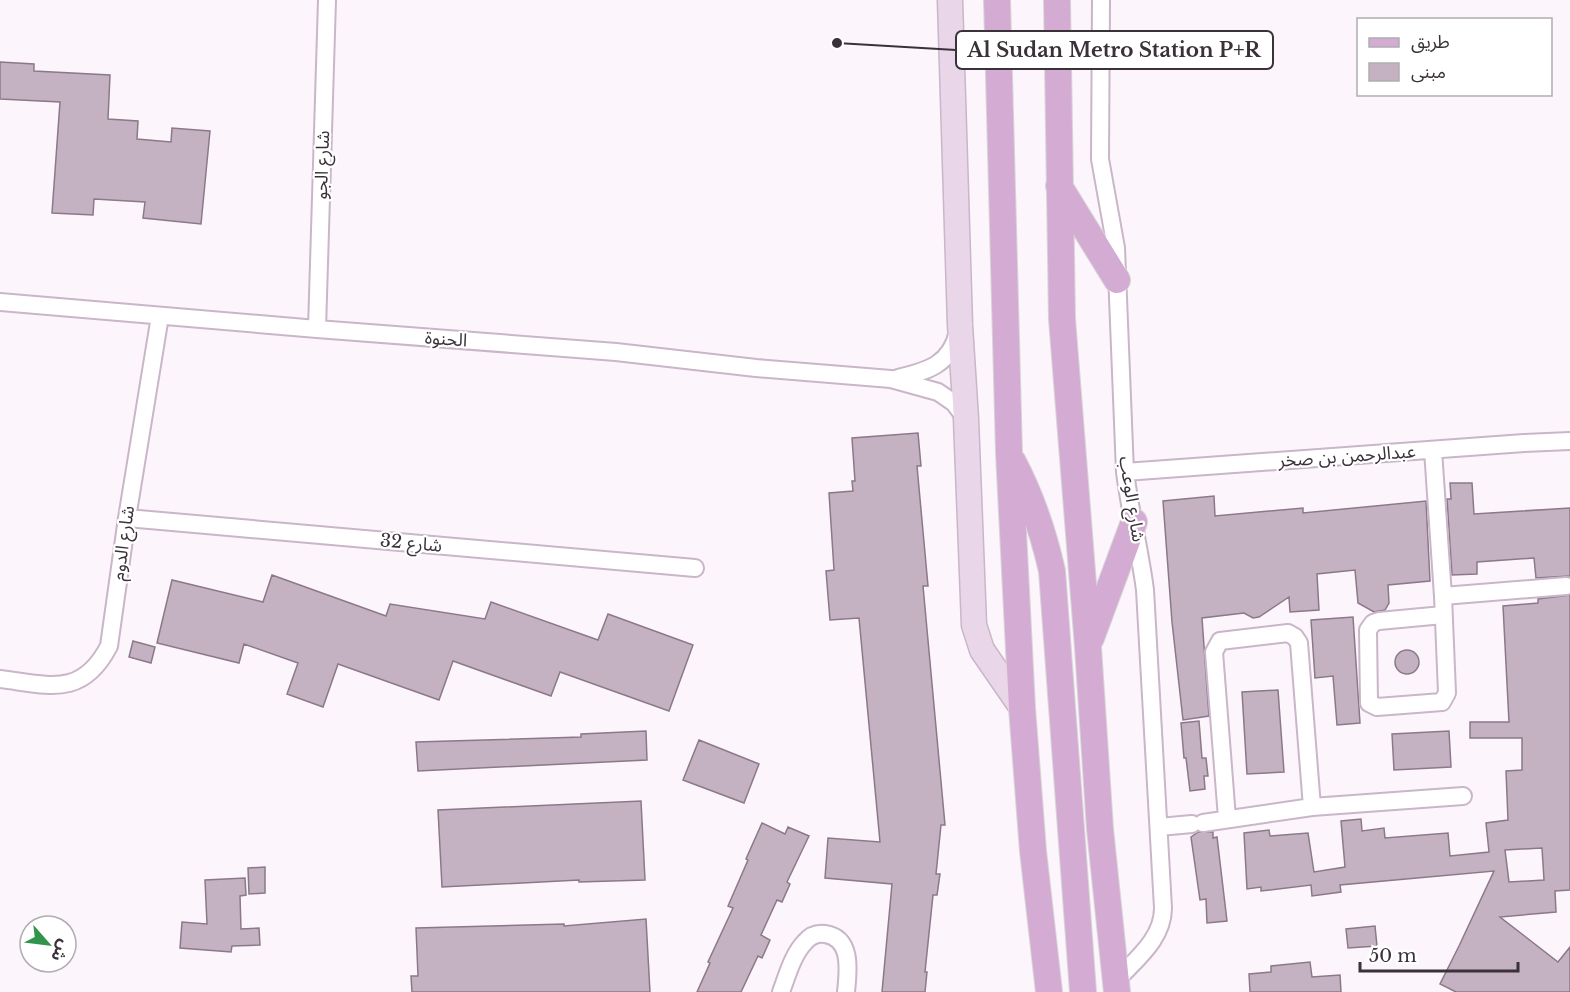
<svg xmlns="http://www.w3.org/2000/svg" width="1570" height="992" viewBox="0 0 1570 992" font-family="'Libre Baskerville','Noto Sans Arabic',serif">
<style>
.building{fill:#c4b1c2;stroke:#8b798a;stroke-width:1.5;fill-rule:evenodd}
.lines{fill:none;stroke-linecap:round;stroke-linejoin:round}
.street-casing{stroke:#c9b6c8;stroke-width:20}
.secondary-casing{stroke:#c9b6c8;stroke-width:27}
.primary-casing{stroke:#d7d6d7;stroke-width:28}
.street{stroke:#fff;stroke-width:16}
.secondary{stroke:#ead6e9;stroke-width:24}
.primary{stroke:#d4acd3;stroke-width:26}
.labels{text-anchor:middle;stroke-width:4.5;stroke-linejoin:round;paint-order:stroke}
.street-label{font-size:18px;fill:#393239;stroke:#fff}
.leader{fill:none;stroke:#393239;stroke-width:2}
.callout-dot{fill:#393239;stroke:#fff;stroke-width:2}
.callout{fill:#fff;stroke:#393239;stroke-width:2}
.callout-label{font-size:20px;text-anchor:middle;font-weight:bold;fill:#393239}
</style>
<rect width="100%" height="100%" fill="#fdf5fc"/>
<!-- building -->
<path class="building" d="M 0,62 L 34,64 L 34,71 L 110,75 L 108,119 L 138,121 L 137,139 L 171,142 L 172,128 L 210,131 L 201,224 L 143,218 L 145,202 L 94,199 L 93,215 L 52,213 L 60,102 L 0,99 Z
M 918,433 L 921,466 L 917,466 L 928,586 L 923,586 L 945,825 L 941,825 L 936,874 L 940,874 L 937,895 L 933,895 L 925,972 L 927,972 L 925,992 L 882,992 L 892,884 L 825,878 L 828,838 L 880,842 L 859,618 L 830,620 L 826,571 L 834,570 L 829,493 L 853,491 L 852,481 L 855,481 L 852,438 Z
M 1450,483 L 1472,483 L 1474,514 L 1570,508 L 1570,576 L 1536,578 L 1534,558 L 1477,562 L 1477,574 L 1452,575 L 1447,499 L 1451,499 Z
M 1214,496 L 1215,516 L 1303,508 L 1303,513 L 1426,501 L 1430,581 L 1388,585 L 1389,603 L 1385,610 L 1374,612 L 1358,603 L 1355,570 L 1317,574 L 1319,610 L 1290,612 L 1289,597 L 1259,617 L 1253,618 L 1244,613 L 1202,618 L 1209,716 L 1183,720 L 1172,622 L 1163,501 Z
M 272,575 L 386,616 L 390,604 L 485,619 L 491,602 L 598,640 L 608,614 L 693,645 L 669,711 L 560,672 L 551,696 L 453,661 L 439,700 L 338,664 L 323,707 L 287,694 L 298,663 L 244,644 L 239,663 L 157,643 L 172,580 L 263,602 Z
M 1570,595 L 1570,890 L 1555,891 L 1556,912 L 1500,917 L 1558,962 L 1570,947 L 1570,992 L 1456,992 L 1440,984 L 1459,946 L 1494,871 L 1340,885 L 1341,892 L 1312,896 L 1311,885 L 1261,891 L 1261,887 L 1247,889 L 1244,833 L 1269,830 L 1270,836 L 1308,833 L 1314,872 L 1345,867 L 1341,821 L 1361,819 L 1362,831 L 1384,828 L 1385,838 L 1448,833 L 1450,856 L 1489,852 L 1486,823 L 1508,820 L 1506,771 L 1522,770 L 1522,738 L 1470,738 L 1470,722 L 1509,722 L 1503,606 L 1538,603 L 1538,599 ZM 1542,848 L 1544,880 L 1509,882 L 1505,850 Z
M 1353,617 L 1360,723 L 1337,725 L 1333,676 L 1315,678 L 1311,620 Z
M 133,641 L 155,647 L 151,663 L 129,657 Z
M1395 662a12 12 0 1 1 24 0a12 12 0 1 1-24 0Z
M 1278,690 L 1284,772 L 1247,774 L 1242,692 Z
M 1199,721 L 1202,758 L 1206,758 L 1208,776 L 1204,776 L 1205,789 L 1190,791 L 1186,758 L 1184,758 L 1181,723 Z
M 646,731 L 647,760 L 418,771 L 416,742 L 581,737 L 581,734 Z
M 1449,731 L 1451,767 L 1394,770 L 1392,734 Z
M 699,740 L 759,764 L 744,803 L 683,780 Z
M 641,801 L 645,880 L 579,882 L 579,880 L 442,887 L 438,810 Z
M 762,823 L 785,834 L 788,827 L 809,836 L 787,882 L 790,884 L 782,902 L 777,900 L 761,935 L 770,940 L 762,958 L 758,956 L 741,992 L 697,992 L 710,963 L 708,962 L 733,908 L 728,906 L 748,860 L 746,859 Z
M 1198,832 L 1213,832 L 1213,838 L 1217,837 L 1227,921 L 1207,923 L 1206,899 L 1200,900 L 1191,837 Z
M 265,867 L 265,893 L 249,894 L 248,868 Z
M 245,878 L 246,895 L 240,896 L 241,929 L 259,928 L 260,945 L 232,946 L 231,952 L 180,948 L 182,922 L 207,924 L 205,880 Z
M 646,919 L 650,992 L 412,992 L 411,976 L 418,976 L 416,928 L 564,924 L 564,926 Z
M 1375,926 L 1377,946 L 1348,948 L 1346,929 Z
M 1310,962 L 1312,977 L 1340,975 L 1341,992 L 1250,992 L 1249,974 L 1271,972 L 1271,966 Z"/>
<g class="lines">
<defs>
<path id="street" d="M 1101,0 L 1100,159 L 1116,248 L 1125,472 C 1130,512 1140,551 1145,590 L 1163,908 C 1163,939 1136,959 1116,981
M 0,302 L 317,329 L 616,352 L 756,368 L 891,379 L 938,392 L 954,403 L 966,419
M 317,329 L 327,0
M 898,378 C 927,371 951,365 958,331
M 1433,450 L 1443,596 L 1447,693 L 1442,702 L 1377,707 L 1369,703 L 1368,630 L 1373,623 L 1379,621 L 1443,615
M 1125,472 L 1524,443 L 1570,441
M 127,518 L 695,568
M 1443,596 L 1566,586
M 0,679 C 49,685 82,698 109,646 L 127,518 L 160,316
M 1227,818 L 1214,652 L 1220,641 L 1288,633 L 1295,637 L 1299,643 L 1312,807
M 1203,823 L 1312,807 L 1463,796
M 1159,827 L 1192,824
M 781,992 C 787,976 793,954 805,942 C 810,936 817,933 825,934 C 853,938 848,972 846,992"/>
<path id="secondary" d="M 950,0 L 960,325 L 966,419 L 974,625 L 982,650 L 1022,708"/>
<path id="primary" d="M 997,0 L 1009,453 L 1022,708 L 1033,851 L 1049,992
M 1057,0 L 1062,319 L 1088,647 L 1100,829 L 1117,992
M 1059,186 L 1117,280
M 1013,462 C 1032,498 1043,531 1052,571 L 1083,992
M 1091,638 L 1134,522"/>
</defs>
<!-- street casing -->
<use href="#street" class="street-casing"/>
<!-- secondary casing -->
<use href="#secondary" class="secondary-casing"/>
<!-- primary casing -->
<use href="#primary" class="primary-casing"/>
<!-- street -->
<use href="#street" class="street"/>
<!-- secondary -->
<use href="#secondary" class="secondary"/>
<!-- primary -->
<use href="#primary" class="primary"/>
</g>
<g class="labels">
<!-- street labels -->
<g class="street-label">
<text transform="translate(322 165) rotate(-88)" y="6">شارع الجو</text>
<text transform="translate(446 339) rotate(4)" y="6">الحنوة</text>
<text transform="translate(1347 456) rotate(-4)" y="6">عبدالرحمن بن صخر</text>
<text transform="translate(1132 499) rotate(81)" y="6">شارع الوعب</text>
<text transform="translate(123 543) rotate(-82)" y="6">شارع الدوم</text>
<text transform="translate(411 543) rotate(5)" y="6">شارع 32</text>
</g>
</g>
<!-- callouts -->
<path class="leader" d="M837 43L956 50"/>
<circle class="callout-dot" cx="837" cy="43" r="6"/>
<rect class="callout" x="956" y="31" width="317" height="38" rx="6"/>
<g class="callout-label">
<text x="1114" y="57">Al Sudan Metro Station P+R</text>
</g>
<!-- legend -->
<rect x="1357" y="18" width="195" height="78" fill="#ffffff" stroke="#b0adb0" stroke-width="1.5"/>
<rect x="1369" y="38" width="30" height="9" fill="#d4acd3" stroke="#b0adb0" stroke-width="1.5"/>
<text x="1411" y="48" font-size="18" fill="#393239">طريق</text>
<rect x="1369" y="63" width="30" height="18" fill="#c4b1c2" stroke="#b0adb0" stroke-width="1.5"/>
<text x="1411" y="78" font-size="18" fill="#393239">مبنى</text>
<!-- north arrow -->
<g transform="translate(48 944) rotate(118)"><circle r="28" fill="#ffffff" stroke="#b0adb0" stroke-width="1.5"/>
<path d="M0-4.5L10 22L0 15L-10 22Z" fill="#30944a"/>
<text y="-9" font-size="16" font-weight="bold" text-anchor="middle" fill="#393239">ش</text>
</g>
<!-- scale -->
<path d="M1360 962v9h158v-9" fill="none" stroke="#393239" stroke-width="3"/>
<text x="1369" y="962" font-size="18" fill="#393239" stroke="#ffffff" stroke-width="4.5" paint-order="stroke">50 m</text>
</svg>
